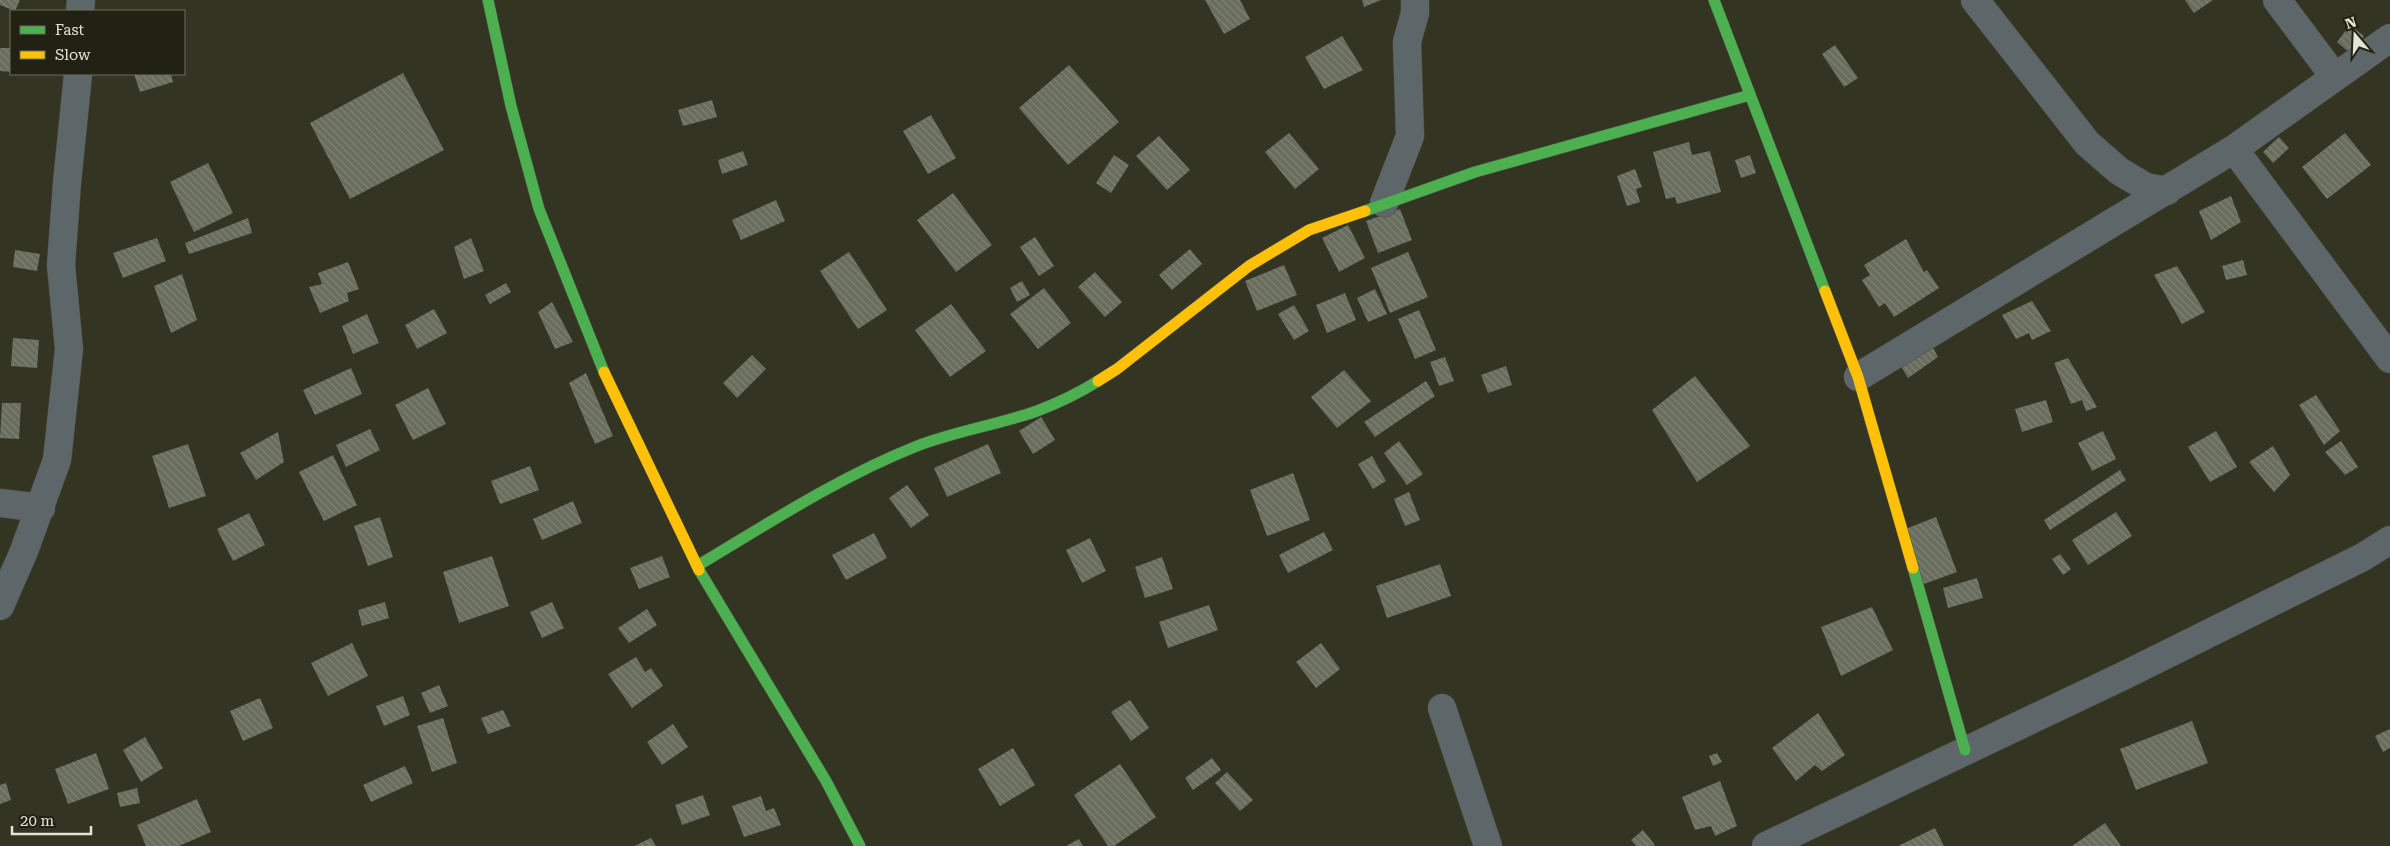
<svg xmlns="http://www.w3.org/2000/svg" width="2390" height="846" viewBox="0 0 2390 846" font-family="'Roboto Serif',serif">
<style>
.building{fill:url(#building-back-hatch)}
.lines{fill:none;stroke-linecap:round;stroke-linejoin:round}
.street-casing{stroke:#4d4f40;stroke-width:29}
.fast-casing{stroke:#4d4f40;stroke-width:12}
.slow-casing{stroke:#4d4f40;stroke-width:12}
.street{stroke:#5d6669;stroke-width:28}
.fast{stroke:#4caf50;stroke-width:11}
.slow{stroke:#ffc107;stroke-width:11}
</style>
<defs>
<pattern id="building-back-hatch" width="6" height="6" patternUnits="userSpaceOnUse" patternTransform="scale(1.25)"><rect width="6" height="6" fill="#686d5e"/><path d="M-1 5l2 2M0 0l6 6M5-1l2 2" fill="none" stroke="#7d8274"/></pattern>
</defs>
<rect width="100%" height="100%" fill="#333422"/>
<!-- building -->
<path class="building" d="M 0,0 L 20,0 L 15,11 L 0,5 Z
M 1205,0 L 1240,0 L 1250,19 L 1224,34 Z
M 1362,0 L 1381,0 L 1364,7 Z
M 2185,0 L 2213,0 L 2194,13 Z
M 2350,25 L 2364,36 L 2350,53 L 2337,42 Z
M 1342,36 L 1363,70 L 1324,89 L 1305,57 Z
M 1835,45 L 1858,78 L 1844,87 L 1822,54 Z
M 0,48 L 11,48 L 11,72 L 0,71 Z
M 1069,65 L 1119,122 L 1068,165 L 1019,108 Z
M 403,73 L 444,150 L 350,199 L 310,123 Z
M 134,74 L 171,74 L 173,82 L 140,92 Z
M 712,100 L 717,117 L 683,126 L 678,110 Z
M 931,115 L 956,158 L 928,174 L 903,131 Z
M 1289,133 L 1319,169 L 1295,189 L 1265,152 Z
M 2345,133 L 2371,165 L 2327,199 L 2302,167 Z
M 1159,136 L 1190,170 L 1167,190 L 1136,156 Z
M 2279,137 L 2289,148 L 2273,163 L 2263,152 Z
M 1689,142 L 1692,155 L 1710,151 L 1721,192 L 1677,204 L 1675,197 L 1666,199 L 1653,152 Z
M 743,151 L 748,165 L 722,174 L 718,160 Z
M 1114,155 L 1129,165 L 1111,193 L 1096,183 Z
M 1750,155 L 1756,173 L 1741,178 L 1735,160 Z
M 208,163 L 233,213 L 194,232 L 170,182 Z
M 1635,169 L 1642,187 L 1636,189 L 1640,202 L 1627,206 L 1617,176 Z
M 953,193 L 992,245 L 956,272 L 917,220 Z
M 2231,196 L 2241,222 L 2211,240 L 2199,211 Z
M 776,200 L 785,221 L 741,240 L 732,220 Z
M 1400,209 L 1412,240 L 1378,253 L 1366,221 Z
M 248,218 L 252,233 L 189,254 L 185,243 Z
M 1348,225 L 1365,258 L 1339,272 L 1322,238 Z
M 1035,237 L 1054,266 L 1039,276 L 1020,247 Z
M 157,238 L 166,261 L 123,278 L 113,253 Z
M 471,238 L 484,271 L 464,279 L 454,247 Z
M 1906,239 L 1924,272 L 1927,270 L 1939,288 L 1894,317 L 1885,303 L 1879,307 L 1862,280 L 1870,275 L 1864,265 Z
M 1190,249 L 1202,264 L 1172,290 L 1159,275 Z
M 15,250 L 40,254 L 37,271 L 13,267 Z
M 849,252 L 887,310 L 858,329 L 820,271 Z
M 1408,252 L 1428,297 L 1390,313 L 1371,268 Z
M 2243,260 L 2247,275 L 2226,280 L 2222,266 Z
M 348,262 L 359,289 L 347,293 L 349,301 L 320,313 L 309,287 L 322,284 L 318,273 Z
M 1284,265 L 1297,295 L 1257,311 L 1245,281 Z
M 2177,266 L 2205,312 L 2182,324 L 2154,275 Z
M 1095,272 L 1122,302 L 1105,317 L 1078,287 Z
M 182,274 L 197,320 L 171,333 L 154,286 Z
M 1022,281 L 1030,295 L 1017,302 L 1010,288 Z
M 506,283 L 511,292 L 490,304 L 485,295 Z
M 1044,288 L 1071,323 L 1038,349 L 1010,314 Z
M 1375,289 L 1387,314 L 1368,322 L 1357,298 Z
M 1345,293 L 1356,320 L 1327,333 L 1316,305 Z
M 2032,301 L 2051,331 L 2032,340 L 2029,333 L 2016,339 L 2002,315 Z
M 552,302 L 573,342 L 555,349 L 538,312 Z
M 951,304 L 986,351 L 950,377 L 915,330 Z
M 1294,305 L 1309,331 L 1294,340 L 1278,314 Z
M 434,309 L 447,333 L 417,349 L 405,325 Z
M 1419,310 L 1436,350 L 1415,359 L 1398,319 Z
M 367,314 L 379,343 L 353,354 L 342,326 Z
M 13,338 L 39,340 L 37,368 L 11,366 Z
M 1931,344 L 1938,357 L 1908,378 L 1900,365 Z
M 752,355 L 766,369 L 737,398 L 723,383 Z
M 1445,357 L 1454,381 L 1439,386 L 1430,362 Z
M 2068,358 L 2097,407 L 2086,411 L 2082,400 L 2071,404 L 2054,363 Z
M 1506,366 L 1512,385 L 1488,393 L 1481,375 Z
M 351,368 L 362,394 L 315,415 L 303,390 Z
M 1344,370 L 1371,401 L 1337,428 L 1311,397 Z
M 586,373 L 613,436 L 595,444 L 569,383 Z
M 1695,376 L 1750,446 L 1697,482 L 1652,410 Z
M 1426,381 L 1435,396 L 1375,437 L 1364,422 Z
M 428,388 L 446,424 L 413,440 L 395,405 Z
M 2316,395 L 2340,431 L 2324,445 L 2299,405 Z
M 2046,400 L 2053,422 L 2022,432 L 2015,409 Z
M 2,403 L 21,403 L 19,439 L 0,438 Z
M 1041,417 L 1055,440 L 1033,454 L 1019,431 Z
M 370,429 L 380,450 L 346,467 L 336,445 Z
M 2103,431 L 2116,459 L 2092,471 L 2078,443 Z
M 2216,431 L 2237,467 L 2210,482 L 2188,447 Z
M 278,432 L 284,462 L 256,480 L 240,453 Z
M 1399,441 L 1423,474 L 1407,485 L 1384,453 Z
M 2341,441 L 2358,467 L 2345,475 L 2325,452 Z
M 188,444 L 206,496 L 169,508 L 152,456 Z
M 988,444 L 1001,473 L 947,497 L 934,468 Z
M 2273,446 L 2290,475 L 2274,492 L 2249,462 Z
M 333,455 L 357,505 L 324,521 L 299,472 Z
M 1372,456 L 1386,481 L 1373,489 L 1358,464 Z
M 530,466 L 539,490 L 500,504 L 491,481 Z
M 2120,470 L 2126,480 L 2050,530 L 2044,520 Z
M 1293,473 L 1310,520 L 1267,536 L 1250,490 Z
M 907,485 L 929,515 L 911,528 L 889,498 Z
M 1409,492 L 1420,520 L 1405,526 L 1394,499 Z
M 573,501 L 582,523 L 542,540 L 533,519 Z
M 2116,512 L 2132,536 L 2088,565 L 2072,540 Z
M 249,513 L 265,545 L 233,561 L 217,529 Z
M 380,517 L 393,557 L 368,566 L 354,526 Z
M 1936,517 L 1957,572 L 1924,584 L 1903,530 Z
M 1324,532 L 1333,550 L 1288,573 L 1279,555 Z
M 874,533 L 887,558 L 846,580 L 832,555 Z
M 1090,538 L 1106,571 L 1082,583 L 1066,550 Z
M 2060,554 L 2071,569 L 2063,575 L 2052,559 Z
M 492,556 L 509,606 L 459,623 L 443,572 Z
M 662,556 L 670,577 L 639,589 L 630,568 Z
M 1162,557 L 1173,589 L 1145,598 L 1135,567 Z
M 1440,564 L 1451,596 L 1387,618 L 1376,586 Z
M 1977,578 L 1983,598 L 1948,608 L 1943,588 Z
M 385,602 L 389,618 L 362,626 L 358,610 Z
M 552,602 L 564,628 L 542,638 L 530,612 Z
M 1209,605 L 1218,630 L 1168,648 L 1159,622 Z
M 1872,607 L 1893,650 L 1841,676 L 1821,627 Z
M 647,609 L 657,625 L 629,643 L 618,628 Z
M 352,643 L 368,676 L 328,696 L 311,663 Z
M 1321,643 L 1340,669 L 1316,688 L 1296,662 Z
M 636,657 L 645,672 L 651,668 L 663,686 L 632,708 L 608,674 Z
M 439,685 L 448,706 L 430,713 L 421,693 Z
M 403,696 L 410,715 L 384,726 L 376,706 Z
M 260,698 L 273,728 L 243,741 L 230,711 Z
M 1130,700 L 1149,728 L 1131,741 L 1111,712 Z
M 503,710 L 511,726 L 488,734 L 481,718 Z
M 1818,713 L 1845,755 L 1822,771 L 1815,765 L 1796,781 L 1772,748 Z
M 443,718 L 457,763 L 432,772 L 417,726 Z
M 2192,721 L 2208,763 L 2136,790 L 2120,749 Z
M 673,724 L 688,747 L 662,765 L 647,742 Z
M 2390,729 L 2390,748 L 2383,752 L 2375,736 Z
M 145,737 L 163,768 L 141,782 L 123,750 Z
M 1013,748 L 1035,785 L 1000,806 L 978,769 Z
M 96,753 L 109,789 L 68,804 L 55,769 Z
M 1717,753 L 1722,762 L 1713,766 L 1709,756 Z
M 1212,758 L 1221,770 L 1193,790 L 1185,778 Z
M 1120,764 L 1156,817 L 1114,846 L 1108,846 L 1074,795 Z
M 405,766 L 413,783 L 371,802 L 363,785 Z
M 1227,772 L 1253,800 L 1240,811 L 1215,783 Z
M 1720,781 L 1737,826 L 1715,836 L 1711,826 L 1695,830 L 1682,797 Z
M 6,783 L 11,800 L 0,804 L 0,785 Z
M 137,788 L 140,803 L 120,807 L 117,793 Z
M 703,795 L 710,815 L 682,825 L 675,805 Z
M 761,796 L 766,811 L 774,808 L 781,825 L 744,837 L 732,806 Z
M 197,799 L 211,832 L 179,846 L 146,846 L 137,825 Z
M 2105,823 L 2121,846 L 2072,846 Z
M 1935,828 L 1944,846 L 1898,846 Z
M 1643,830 L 1655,845 L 1653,846 L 1636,846 L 1631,840 Z
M 651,838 L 656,846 L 634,846 Z
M 1079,839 L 1083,846 L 1066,846 Z"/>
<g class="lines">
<defs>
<path id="street" d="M 1975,0 L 2087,143 L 2119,171 L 2146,187 L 2167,191
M 2277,0 L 2334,76
M 80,11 L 81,0
M 2234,149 L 2390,359
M 1384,203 L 1410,136 L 1407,42 L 1415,13 L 1415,0
M 1858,377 L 2234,149 L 2390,38
M 0,503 L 41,508
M 0,606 L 24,551 L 57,460 L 69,349 L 61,265 L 67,183 L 78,74
M 1442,708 L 1488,846
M 1766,846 L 2125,675 L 2363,557 L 2390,540"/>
<path id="fast" d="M 488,0 L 511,106 L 539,209 L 604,372
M 1714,0 L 1825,291
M 1365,211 L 1475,172 L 1750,95
M 697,566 C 769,523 839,477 917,446 C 956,431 997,425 1037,411 C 1058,403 1079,393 1098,381
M 1913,568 L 1965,750
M 699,570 L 826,781 L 860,846"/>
<path id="slow" d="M 1825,291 L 1858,377 L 1913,568
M 604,372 L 699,570
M 1098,381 L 1117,369 L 1249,266 L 1309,230 L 1365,211"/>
</defs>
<!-- street casing -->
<use href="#street" class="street-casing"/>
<!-- fast casing -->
<use href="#fast" class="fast-casing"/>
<!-- slow casing -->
<use href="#slow" class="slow-casing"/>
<!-- street -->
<use href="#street" class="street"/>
<!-- fast -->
<use href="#fast" class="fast"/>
<!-- slow -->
<use href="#slow" class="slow"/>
</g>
<!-- legend -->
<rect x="10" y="10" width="175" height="65" fill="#212213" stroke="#6f705f"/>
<rect x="20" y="26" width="25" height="8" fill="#4caf50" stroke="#6f705f"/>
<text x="55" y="35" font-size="15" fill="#e3e6d2">Fast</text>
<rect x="20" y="51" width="25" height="8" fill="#ffc107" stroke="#6f705f"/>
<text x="55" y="60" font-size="15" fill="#e3e6d2">Slow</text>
<!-- north arrow -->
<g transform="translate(2355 35) rotate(341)" stroke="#212213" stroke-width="4" paint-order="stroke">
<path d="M0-4L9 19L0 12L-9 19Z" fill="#e3e6d2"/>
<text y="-8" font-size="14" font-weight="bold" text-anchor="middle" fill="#e3e6d2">N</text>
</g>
<!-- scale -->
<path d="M12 826v8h79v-8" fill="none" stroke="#e3e6d2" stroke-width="2.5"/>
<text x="20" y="826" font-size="15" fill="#e3e6d2" stroke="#212213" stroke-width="4" paint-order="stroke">20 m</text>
</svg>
